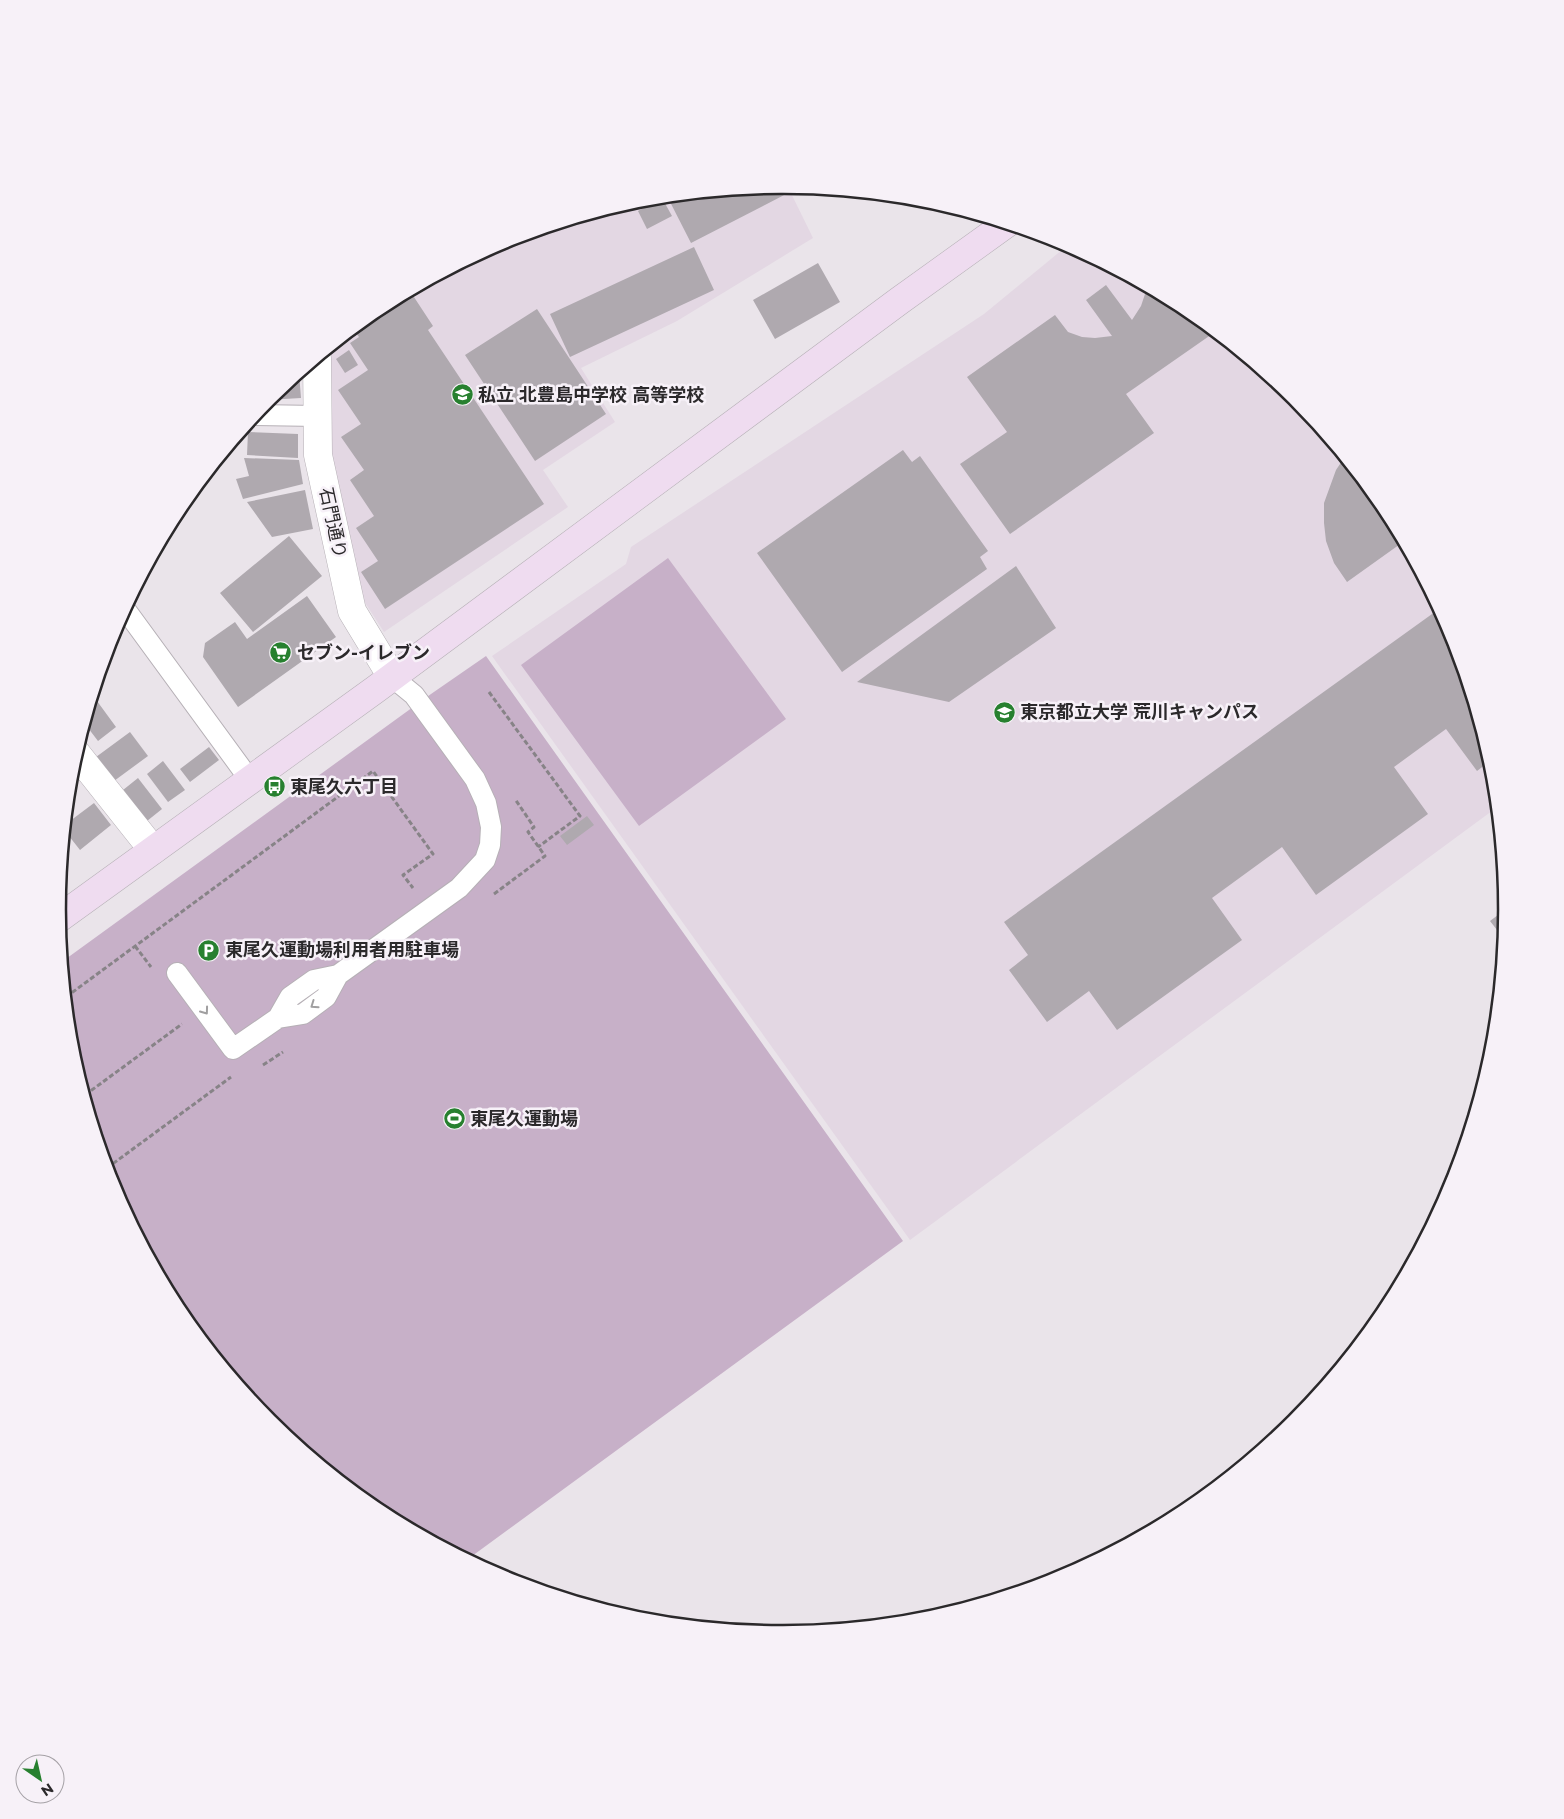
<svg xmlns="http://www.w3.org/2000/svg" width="1564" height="1819" viewBox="0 0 1564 1819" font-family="Montserrat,'Noto Sans JP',sans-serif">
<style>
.built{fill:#e3d7e3}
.green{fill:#c7b0c8}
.building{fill:#afa9af}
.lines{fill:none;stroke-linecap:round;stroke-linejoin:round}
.lane-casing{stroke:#b6b0b6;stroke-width:22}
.street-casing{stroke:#b6b0b6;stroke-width:29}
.secondary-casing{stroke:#b6b0b6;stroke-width:29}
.path{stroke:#878387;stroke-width:3;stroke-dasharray:5 2.5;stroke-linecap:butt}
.lane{stroke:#fff;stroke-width:20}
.street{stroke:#fff;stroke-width:28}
.secondary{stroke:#efdcf0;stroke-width:28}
.oneway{stroke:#a09fa0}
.labels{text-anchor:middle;stroke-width:5;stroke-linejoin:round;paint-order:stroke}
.poi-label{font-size:18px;font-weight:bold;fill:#2b292b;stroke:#f7f1f8;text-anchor:start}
.street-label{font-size:18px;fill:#2b292b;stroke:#f7f1f8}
.rim{fill:none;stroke:#2b292b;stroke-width:2.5}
</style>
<rect width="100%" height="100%" fill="#eae4ea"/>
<!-- built -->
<path class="built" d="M 782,185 L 787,185 L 813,238 L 677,321 L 581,368 L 615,422 L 543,470 L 568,507 L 384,632 L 353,584 L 325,452 L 326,351 L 380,307 L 505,240 L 641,199 Z
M 1068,245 L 1185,307 L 1294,397 L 1385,507 L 1451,633 L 1493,768 L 1496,808 L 910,1240 L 492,656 L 626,564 L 631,547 L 984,314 Z"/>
<!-- green -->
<path class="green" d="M 668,558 L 786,719 L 639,826 L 521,665 Z
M 486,656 L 903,1241 L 468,1559 L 379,1512 L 270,1422 L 179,1312 L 113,1186 L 71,1051 L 63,961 L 431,694 Z"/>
<!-- building -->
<path class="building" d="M 782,185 L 787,185 L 790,192 L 691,243 L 667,196 Z
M 662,198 L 672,216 L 647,229 L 638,211 Z
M 694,247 L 714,290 L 570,357 L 550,314 Z
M 818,263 L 840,302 L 775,339 L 753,300 Z
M 1106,285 L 1132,320 L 1141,306 L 1146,291 L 1145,286 L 1185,307 L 1215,332 L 1126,394 L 1154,433 L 1010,534 L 960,464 L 1007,432 L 967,377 L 1055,315 L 1068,332 L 1082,337 L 1095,338 L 1112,336 L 1086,300 Z
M 410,291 L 433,326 L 428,330 L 544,504 L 385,609 L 361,572 L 378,561 L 356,528 L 374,516 L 350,480 L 364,470 L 341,437 L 361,424 L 338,390 L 368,370 L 350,343 L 359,337 L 353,329 L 380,307 Z
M 537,309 L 606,414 L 535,461 L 465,355 Z
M 349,350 L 358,365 L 345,373 L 336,359 Z
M 299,373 L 301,398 L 267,400 L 270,397 Z
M 248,432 L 298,434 L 298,458 L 247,455 Z
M 903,450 L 912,462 L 920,456 L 988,551 L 980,557 L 987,569 L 842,672 L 757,553 Z
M 244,458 L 299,460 L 303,484 L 243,499 L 236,479 L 249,476 Z
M 1344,458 L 1385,507 L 1403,542 L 1347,582 L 1334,563 L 1326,541 L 1324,523 L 1324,503 L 1336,470 Z
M 305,490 L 313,529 L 272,537 L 247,502 Z
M 289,536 L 322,576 L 253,632 L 220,593 Z
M 1016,566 L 1056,628 L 949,702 L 857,682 Z
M 307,596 L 336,637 L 238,707 L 203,657 L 205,643 L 235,622 L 247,639 Z
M 1439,609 L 1451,633 L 1490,761 L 1477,771 L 1446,729 L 1394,767 L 1428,814 L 1316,895 L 1282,847 L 1212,898 L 1242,940 L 1117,1030 L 1089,991 L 1047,1022 L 1009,970 L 1028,955 L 1004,922 Z
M 97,701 L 116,727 L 98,741 L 85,724 L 90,706 Z
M 130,732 L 148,756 L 114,781 L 96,757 Z
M 209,747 L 219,760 L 190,782 L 180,769 Z
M 163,761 L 185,790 L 168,802 L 147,774 Z
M 138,778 L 162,809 L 147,821 L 123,790 Z
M 94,803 L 111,825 L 80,850 L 65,831 L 66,824 Z
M 587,816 L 594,825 L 567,845 L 560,836 Z
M 1506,909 L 1506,910 L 1504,939 L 1490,921 Z"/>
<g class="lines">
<defs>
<path id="lane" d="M 255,415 L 318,416
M 125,609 L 250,780
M 177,973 L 233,1049 L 278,1018 L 303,1014 L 326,997 L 338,975
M 278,1018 L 290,997 L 314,980 L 338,975 L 459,888 L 485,860 L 490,845 L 491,827 L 486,803 L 475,779 L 414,695 L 392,677"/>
<path id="street" d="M 317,358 L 318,455 L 352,611 L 392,677
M 76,753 L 153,850"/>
<path id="secondary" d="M 58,919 L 376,689 L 899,301 L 1006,224"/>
</defs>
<!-- lane casing -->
<use href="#lane" class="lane-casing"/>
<!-- street casing -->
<use href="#street" class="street-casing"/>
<!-- secondary casing -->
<use href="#secondary" class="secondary-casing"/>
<!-- path -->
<path class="path" d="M 489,692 L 580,816 L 538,847
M 494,894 L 545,856 L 528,832 L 534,827 L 515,799
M 135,946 L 151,967
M 66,997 L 373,771 L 433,854 L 403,875 L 413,888
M 263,1065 L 283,1052
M 85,1095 L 182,1024
M 107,1168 L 231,1077"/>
<!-- lane -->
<use href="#lane" class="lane"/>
<!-- street -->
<use href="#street" class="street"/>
<!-- secondary -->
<use href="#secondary" class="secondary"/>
</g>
<!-- one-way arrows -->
<defs><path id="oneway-chevron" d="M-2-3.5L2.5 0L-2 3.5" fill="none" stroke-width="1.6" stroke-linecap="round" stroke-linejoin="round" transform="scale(1.25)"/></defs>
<g class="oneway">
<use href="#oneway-chevron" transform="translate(314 1005) rotate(145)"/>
<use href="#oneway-chevron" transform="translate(205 1011) rotate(54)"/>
</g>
<!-- icons -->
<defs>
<symbol id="school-disc" viewBox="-11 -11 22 22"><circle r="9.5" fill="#27802f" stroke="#f7f1f8"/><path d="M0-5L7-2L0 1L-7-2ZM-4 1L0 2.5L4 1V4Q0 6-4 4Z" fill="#fff"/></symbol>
<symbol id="supermarket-disc" viewBox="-11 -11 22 22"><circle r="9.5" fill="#27802f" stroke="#f7f1f8"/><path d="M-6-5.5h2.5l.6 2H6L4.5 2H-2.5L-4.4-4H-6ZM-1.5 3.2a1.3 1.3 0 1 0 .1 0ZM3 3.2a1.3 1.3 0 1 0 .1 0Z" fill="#fff"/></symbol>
<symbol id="university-disc" viewBox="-11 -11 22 22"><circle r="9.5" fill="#27802f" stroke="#f7f1f8"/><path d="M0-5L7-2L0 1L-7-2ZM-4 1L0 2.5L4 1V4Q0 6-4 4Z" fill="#fff"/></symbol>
<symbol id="bus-disc" viewBox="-11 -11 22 22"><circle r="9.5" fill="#27802f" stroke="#f7f1f8"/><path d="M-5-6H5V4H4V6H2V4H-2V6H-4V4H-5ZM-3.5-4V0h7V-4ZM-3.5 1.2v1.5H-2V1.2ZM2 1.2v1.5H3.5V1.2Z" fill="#fff"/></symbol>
<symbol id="parking-disc" viewBox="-11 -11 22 22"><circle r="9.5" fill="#27802f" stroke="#f7f1f8"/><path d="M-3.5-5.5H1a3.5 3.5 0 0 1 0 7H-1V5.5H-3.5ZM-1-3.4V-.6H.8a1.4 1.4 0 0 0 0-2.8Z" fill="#fff"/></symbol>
<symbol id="stadium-disc" viewBox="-11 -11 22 22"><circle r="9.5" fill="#27802f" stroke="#f7f1f8"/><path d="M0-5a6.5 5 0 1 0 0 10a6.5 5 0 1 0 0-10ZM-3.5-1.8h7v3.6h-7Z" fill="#fff"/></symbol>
</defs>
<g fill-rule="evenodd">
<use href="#school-disc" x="450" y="382" width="25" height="25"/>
<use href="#supermarket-disc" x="268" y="640" width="25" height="25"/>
<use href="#university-disc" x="992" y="700" width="25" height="25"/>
<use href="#bus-disc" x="262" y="774" width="25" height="25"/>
<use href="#parking-disc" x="196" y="938" width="25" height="25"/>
<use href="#stadium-disc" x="442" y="1106" width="25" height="25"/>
</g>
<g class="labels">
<!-- poi labels -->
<g class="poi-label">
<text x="478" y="401">私立 北豊島中学校 高等学校</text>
<text x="297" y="659">セブン-イレブン</text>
<text x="1020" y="718">東京都立大学 荒川キャンパス</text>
<text x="290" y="793">東尾久六丁目</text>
<text x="225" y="956">東尾久運動場利用者用駐車場</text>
<text x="470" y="1125">東尾久運動場</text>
</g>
<!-- street labels -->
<g class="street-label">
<text transform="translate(333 523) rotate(78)" y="6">石門通り</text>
</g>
</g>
<!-- crop -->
<path d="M0 0H1564V1819H0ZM781 194H783A715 715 0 0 1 1498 909V910A715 715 0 0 1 783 1625H781A715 715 0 0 1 66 910V909A715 715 0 0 1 781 194Z" fill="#f7f1f8" fill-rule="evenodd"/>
<path class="rim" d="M781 194H783A715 715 0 0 1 1498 909V910A715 715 0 0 1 783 1625H781A715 715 0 0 1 66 910V909A715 715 0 0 1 781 194Z"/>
<!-- north arrow -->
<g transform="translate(40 1779) rotate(146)"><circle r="24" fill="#f7f1f8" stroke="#a5a1a6"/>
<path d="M0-4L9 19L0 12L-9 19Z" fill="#27802f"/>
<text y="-8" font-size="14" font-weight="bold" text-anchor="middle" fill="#2b292b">N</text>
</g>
</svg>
